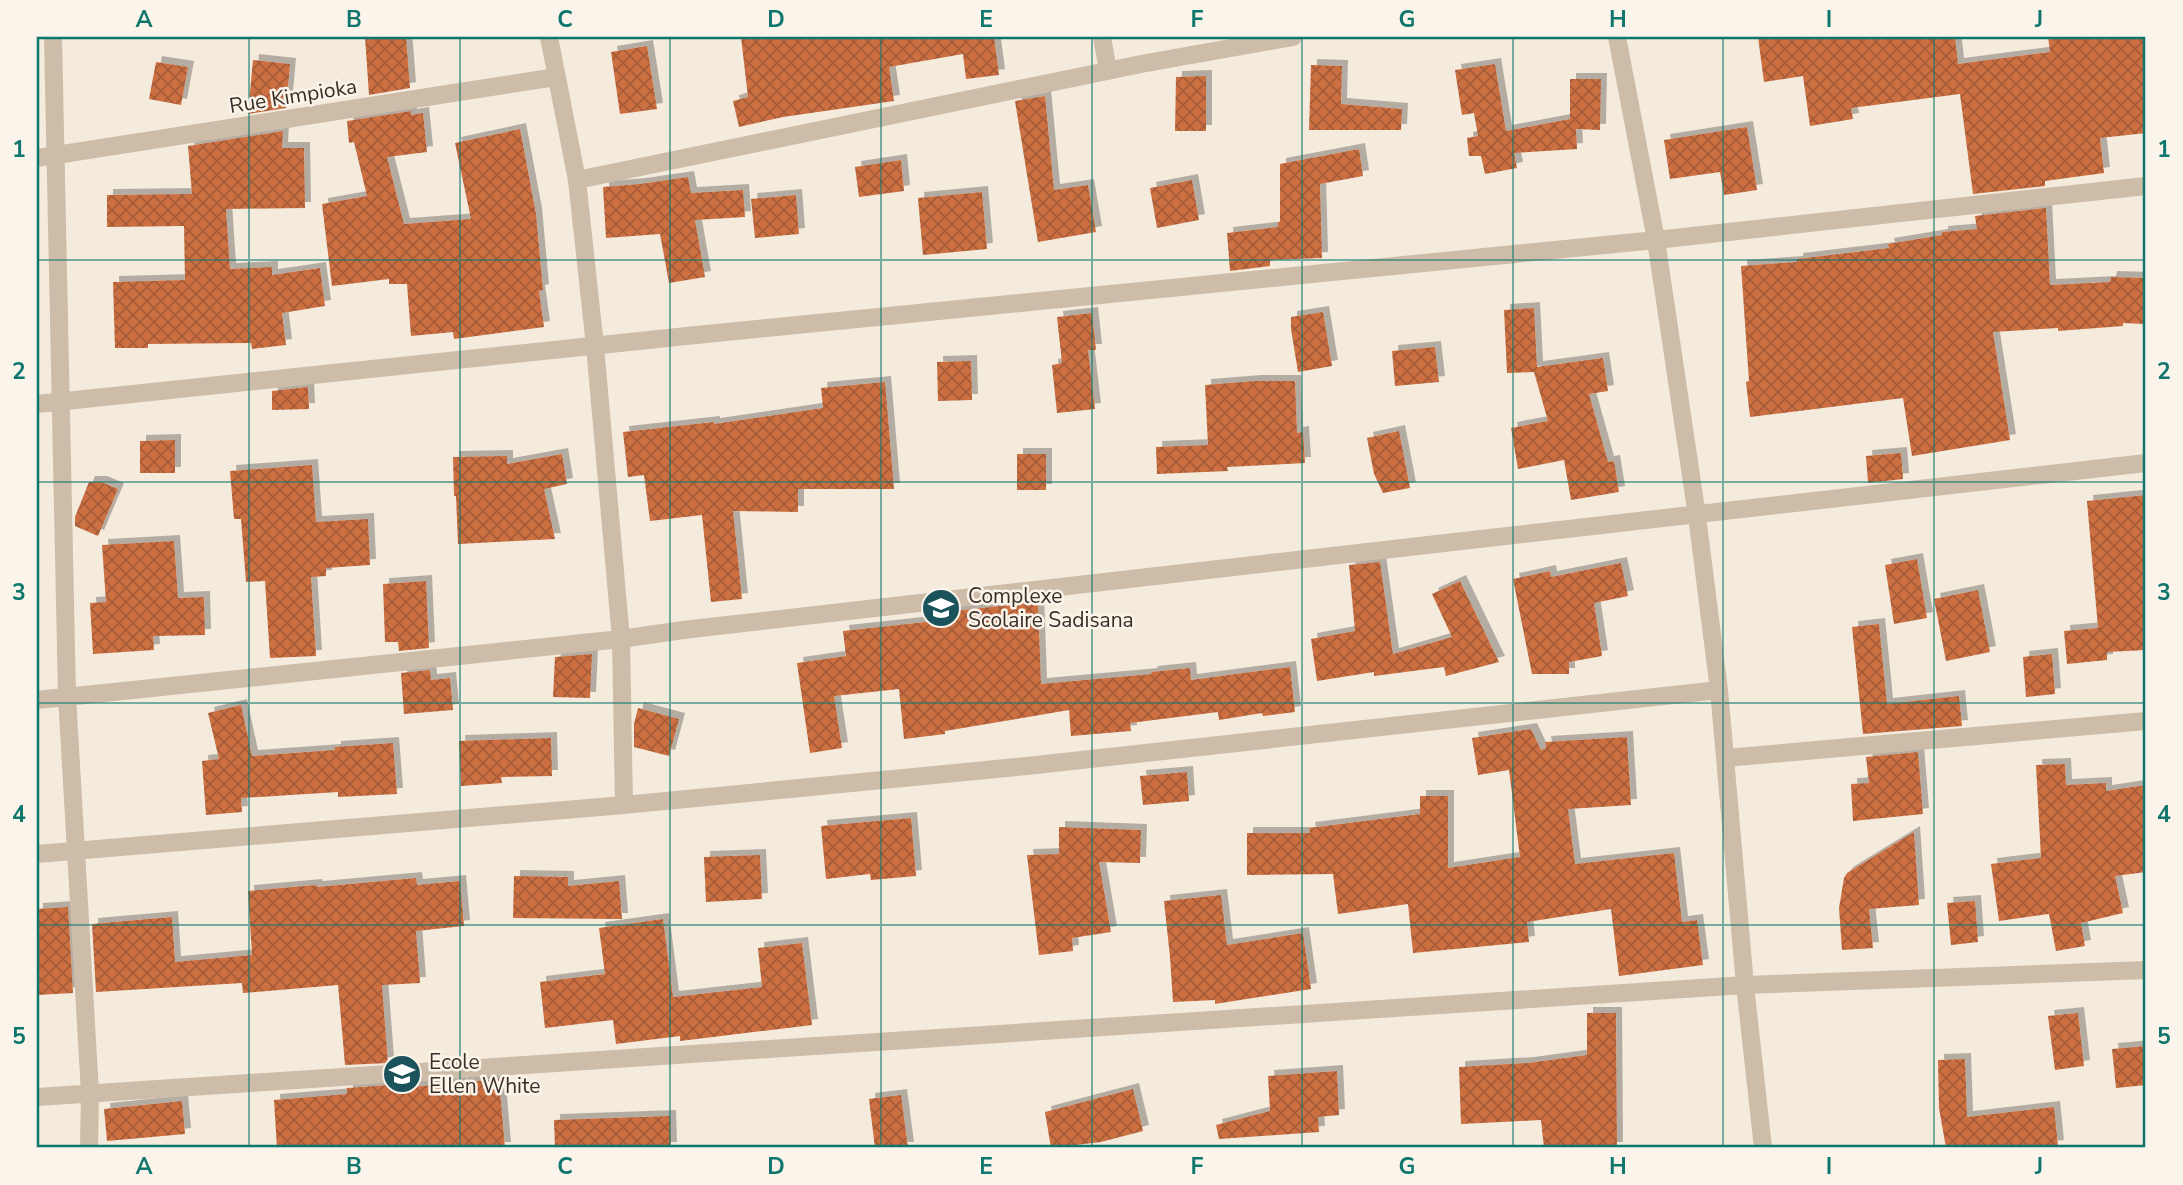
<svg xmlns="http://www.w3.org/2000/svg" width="2183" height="1185" viewBox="0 0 2183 1185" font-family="'Nunito Sans',sans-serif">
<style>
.building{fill:url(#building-cross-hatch);filter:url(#shadow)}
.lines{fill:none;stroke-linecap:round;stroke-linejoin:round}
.minor{stroke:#cdbca8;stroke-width:18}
.grid{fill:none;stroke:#0f766e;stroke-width:2;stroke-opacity:0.55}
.labels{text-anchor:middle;stroke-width:5;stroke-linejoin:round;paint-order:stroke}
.street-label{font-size:21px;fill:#392f28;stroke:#fbf4ea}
.poi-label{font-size:21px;fill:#392f28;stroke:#fbf4ea;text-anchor:start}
.neatline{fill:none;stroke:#0f766e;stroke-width:2.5}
.grid-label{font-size:23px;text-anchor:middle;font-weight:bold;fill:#0f766e}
</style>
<defs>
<pattern id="building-cross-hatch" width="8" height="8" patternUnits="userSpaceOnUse" patternTransform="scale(1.75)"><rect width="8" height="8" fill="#cc6f42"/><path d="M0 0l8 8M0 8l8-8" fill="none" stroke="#a75c37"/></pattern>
<filter id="shadow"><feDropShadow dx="6" dy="-6" stdDeviation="0" flood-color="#0004"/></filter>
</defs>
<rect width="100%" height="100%" fill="#f4ebdd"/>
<!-- building -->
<path class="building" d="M 365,37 L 406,37 L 410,88 L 369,95 Z
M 741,37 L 994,37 L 999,75 L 966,79 L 963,54 L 889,67 L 894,101 L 783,117 L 739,127 L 733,101 L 748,97 Z
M 1758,37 L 1955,37 L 1958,64 L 2050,52 L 2048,37 L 2146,37 L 2146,133 L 2100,138 L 2104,173 L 2045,181 L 2045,186 L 1973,194 L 1960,94 L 1851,108 L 1853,119 L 1810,126 L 1803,76 L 1764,82 Z
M 647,46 L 657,109 L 620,114 L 611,52 Z
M 253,60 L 290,64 L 286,108 L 248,114 Z
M 156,62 L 188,67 L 181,105 L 149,99 Z
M 1495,64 L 1506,131 L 1570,119 L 1570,79 L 1601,79 L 1600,130 L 1576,129 L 1577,149 L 1514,153 L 1517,168 L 1485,174 L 1481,156 L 1469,156 L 1467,138 L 1478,136 L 1474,113 L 1462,115 L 1455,70 Z
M 1311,65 L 1342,66 L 1341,104 L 1402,109 L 1401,130 L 1309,130 Z
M 1206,76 L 1206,131 L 1175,131 L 1176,77 Z
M 1045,96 L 1054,190 L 1088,185 L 1096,232 L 1038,242 L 1015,101 Z
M 411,111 L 411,115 L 423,113 L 427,152 L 387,157 L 404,224 L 471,219 L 455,143 L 520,129 L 536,214 L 543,290 L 539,291 L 544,327 L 454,339 L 453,332 L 411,336 L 407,284 L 389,284 L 389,279 L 332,286 L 322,204 L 367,196 L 354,142 L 349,143 L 347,121 Z
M 1747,127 L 1757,190 L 1724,195 L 1720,172 L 1670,179 L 1664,140 Z
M 283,131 L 282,148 L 304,148 L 305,208 L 226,209 L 230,269 L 272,267 L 272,275 L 320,268 L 325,306 L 282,313 L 286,345 L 252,349 L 251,343 L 148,344 L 148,348 L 115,348 L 113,282 L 185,280 L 184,226 L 107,227 L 107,195 L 192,194 L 188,146 Z
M 1359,149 L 1363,176 L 1320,184 L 1322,258 L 1270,260 L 1270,266 L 1230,271 L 1227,233 L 1278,227 L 1278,222 L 1280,222 L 1280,164 Z
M 901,160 L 904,191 L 859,197 L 855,167 Z
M 688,177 L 691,193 L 743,190 L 745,217 L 695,220 L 705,277 L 669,283 L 660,234 L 606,238 L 603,187 L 640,184 Z
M 1192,180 L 1199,220 L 1157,228 L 1150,188 Z
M 982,192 L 987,249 L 923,255 L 918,198 Z
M 796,195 L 799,234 L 755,238 L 751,199 Z
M 2046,208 L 2050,285 L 2110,282 L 2111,277 L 2146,278 L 2146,324 L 2123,323 L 2123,326 L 2058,331 L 2058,328 L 1993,332 L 2010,440 L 1912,456 L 1903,398 L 1750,417 L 1746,382 L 1749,381 L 1741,266 L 1797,262 L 1797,259 L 1889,248 L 1888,244 L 1942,235 L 1942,232 L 1977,229 L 1975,216 Z
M 1534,308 L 1537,367 L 1603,358 L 1608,391 L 1589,394 L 1608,462 L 1614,461 L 1619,492 L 1571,500 L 1564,460 L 1518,469 L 1511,428 L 1548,421 L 1534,372 L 1507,373 L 1504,310 Z
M 1323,312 L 1332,366 L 1298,372 L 1291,329 L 1291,317 Z
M 1092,313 L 1096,350 L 1088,350 L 1095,409 L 1057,413 L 1052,365 L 1062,363 L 1057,317 Z
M 1435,347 L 1439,382 L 1395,386 L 1392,351 Z
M 971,361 L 972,400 L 938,401 L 937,362 Z
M 1255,381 L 1295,381 L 1297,433 L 1303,432 L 1305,463 L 1227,467 L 1228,471 L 1157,474 L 1156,447 L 1208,445 L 1205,385 Z
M 885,382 L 894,489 L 798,489 L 798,512 L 733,511 L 742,599 L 711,602 L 702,515 L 650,521 L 644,475 L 628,477 L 623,432 L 714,422 L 714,424 L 823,408 L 821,388 Z
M 308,387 L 309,409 L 272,410 L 272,391 Z
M 1399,431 L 1410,488 L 1383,493 L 1374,474 L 1367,438 Z
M 175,440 L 175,473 L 140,473 L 140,441 Z
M 1901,453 L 1903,479 L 1868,483 L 1866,456 Z
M 562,454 L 567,484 L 544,489 L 555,539 L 458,544 L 456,496 L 454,496 L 453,457 L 507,456 L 507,464 Z
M 1017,454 L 1046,454 L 1046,490 L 1017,490 Z
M 312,465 L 316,522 L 368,519 L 370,565 L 326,568 L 326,576 L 311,577 L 316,656 L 270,658 L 265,581 L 246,582 L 241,519 L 234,519 L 230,471 Z
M 89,482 L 101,482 L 118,489 L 98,536 L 75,526 L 75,517 Z
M 2146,495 L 2146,650 L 2107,652 L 2107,660 L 2067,664 L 2064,631 L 2098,628 L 2087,501 Z
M 174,541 L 178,598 L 204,597 L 205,635 L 153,636 L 154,650 L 93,654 L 90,603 L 106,602 L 102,545 Z
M 1917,559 L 1927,618 L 1894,624 L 1885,565 Z
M 1380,562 L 1393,654 L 1452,637 L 1432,594 L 1460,581 L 1499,662 L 1446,676 L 1444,667 L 1374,676 L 1374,672 L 1317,681 L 1311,639 L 1355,631 L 1349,565 Z
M 1621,563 L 1628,596 L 1594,603 L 1602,656 L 1569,662 L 1569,674 L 1532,674 L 1513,579 L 1550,571 L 1551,577 Z
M 426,581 L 429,648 L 399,651 L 398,642 L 385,642 L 383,584 Z
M 1978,590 L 1990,652 L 1946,661 L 1934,599 Z
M 1038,602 L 1041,684 L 1152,674 L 1151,672 L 1190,668 L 1191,680 L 1290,667 L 1295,712 L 1263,716 L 1262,713 L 1219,720 L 1218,712 L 1130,723 L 1131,731 L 1071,736 L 1069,710 L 945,731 L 945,734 L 904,739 L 899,689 L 834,696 L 842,748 L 810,753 L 797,663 L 846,656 L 843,631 L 944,620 L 944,612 Z
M 1879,624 L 1887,704 L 1959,696 L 1962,726 L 1863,734 L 1852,627 Z
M 592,654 L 590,698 L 553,697 L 555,657 Z
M 2052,654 L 2055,694 L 2026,697 L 2023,657 Z
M 430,670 L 431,680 L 450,678 L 453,710 L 404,714 L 401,673 Z
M 241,705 L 252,756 L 335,750 L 335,747 L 393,743 L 397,794 L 338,797 L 338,792 L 241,798 L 242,812 L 206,815 L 202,761 L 219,759 L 208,713 Z
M 638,708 L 679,719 L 669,756 L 634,747 L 634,724 Z
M 1531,729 L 1541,750 L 1546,748 L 1545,742 L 1627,737 L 1631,805 L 1568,809 L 1575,864 L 1674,853 L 1682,922 L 1697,920 L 1703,965 L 1619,976 L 1611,909 L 1527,922 L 1529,942 L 1413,953 L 1408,904 L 1338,914 L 1333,874 L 1247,875 L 1247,833 L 1310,833 L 1309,828 L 1420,814 L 1420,796 L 1448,796 L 1448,868 L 1520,857 L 1509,770 L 1478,775 L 1472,738 Z
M 551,738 L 552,776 L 501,777 L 502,783 L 461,786 L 459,741 Z
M 1918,752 L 1923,814 L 1853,821 L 1851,784 L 1869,783 L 1866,757 Z
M 2065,764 L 2066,785 L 2106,783 L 2106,791 L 2146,785 L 2146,872 L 2115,876 L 2123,913 L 2081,923 L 2085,946 L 2056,951 L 2049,914 L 1999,921 L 1991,864 L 2041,858 L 2036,765 Z
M 1187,772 L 1189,801 L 1143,805 L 1140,776 Z
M 911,818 L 916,876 L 871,880 L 870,874 L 826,879 L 821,826 Z
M 1059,827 L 1141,830 L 1140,863 L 1099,862 L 1111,932 L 1072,938 L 1073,951 L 1039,955 L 1027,855 L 1059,854 Z
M 1914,832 L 1919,905 L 1869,909 L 1873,948 L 1842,950 L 1839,908 L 1844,878 L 1847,873 Z
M 760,855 L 762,899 L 706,902 L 704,857 Z
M 514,876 L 568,877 L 568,886 L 619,881 L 622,919 L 513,918 Z
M 416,878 L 417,885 L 460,881 L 464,926 L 416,931 L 420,983 L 382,985 L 388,1063 L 345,1065 L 338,985 L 243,993 L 242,983 L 96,992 L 92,924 L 172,917 L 175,962 L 252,955 L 248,891 L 316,885 L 317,887 Z
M 1221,895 L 1227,945 L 1303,933 L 1311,989 L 1215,1004 L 1215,1000 L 1173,1002 L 1170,957 L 1164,901 Z
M 1975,901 L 1978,942 L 1951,945 L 1947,903 Z
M 68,907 L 73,993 L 37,995 L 37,909 Z
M 663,919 L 673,997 L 762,987 L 758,948 L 802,943 L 812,1025 L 680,1041 L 680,1036 L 616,1044 L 613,1020 L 545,1028 L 540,982 L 605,974 L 599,928 Z
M 1587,1013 L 1616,1013 L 1617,1148 L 1544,1148 L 1541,1120 L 1461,1124 L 1459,1067 L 1528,1063 L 1587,1055 Z
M 2078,1013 L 2084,1066 L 2055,1070 L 2048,1016 Z
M 2146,1046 L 2146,1085 L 2116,1088 L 2112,1049 Z
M 1965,1059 L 1967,1117 L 2054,1107 L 2058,1146 L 2036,1148 L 1946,1148 L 1939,1108 L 1938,1060 Z
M 1337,1071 L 1339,1115 L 1318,1117 L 1319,1132 L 1219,1139 L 1216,1125 L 1270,1111 L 1268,1076 Z
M 499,1079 L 505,1148 L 277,1148 L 274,1100 L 347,1094 L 347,1088 L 390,1085 L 390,1089 Z
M 1133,1089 L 1143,1131 L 1101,1142 L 1051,1148 L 1045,1112 Z
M 901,1095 L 908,1148 L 875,1148 L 869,1099 Z
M 182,1101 L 185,1134 L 107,1141 L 104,1109 Z
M 670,1116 L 671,1148 L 555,1148 L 554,1120 Z"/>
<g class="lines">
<!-- minor -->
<path class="minor" d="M 53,37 L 67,696 L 90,1093 L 89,1148
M 549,37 L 577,180 L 595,346 L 621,639 L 624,805
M 1102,37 L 1108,71
M 1617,37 L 1656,240 L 1697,516 L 1719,690 L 1745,985 L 1763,1148
M 37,158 L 556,77
M 577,180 L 1141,64 L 1293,37
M 37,404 L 696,335 L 1656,240 L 2146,186
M 37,700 L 621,639 L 683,630 L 2146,463
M 1725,758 L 2146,721
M 37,854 L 624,805 L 1027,766 L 1719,690
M 37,1097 L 1745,985 L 2146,970"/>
</g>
<!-- grid -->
<path class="grid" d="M 249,37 L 249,1148M 460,37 L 460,1148M 670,37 L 670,1148M 881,37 L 881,1148M 1092,37 L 1092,1148M 1302,37 L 1302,1148M 1513,37 L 1513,1148M 1723,37 L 1723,1148M 1934,37 L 1934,1148M 37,260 L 2146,260M 37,482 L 2146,482M 37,703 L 2146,703M 37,925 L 2146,925"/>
<!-- icons -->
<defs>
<symbol id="school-disc" viewBox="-11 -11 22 22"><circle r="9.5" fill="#1b535d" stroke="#fbf4ea"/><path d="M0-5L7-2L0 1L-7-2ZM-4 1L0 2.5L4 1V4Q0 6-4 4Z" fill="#fff"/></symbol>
</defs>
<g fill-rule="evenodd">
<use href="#school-disc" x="919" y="586" width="44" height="44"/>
<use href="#school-disc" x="380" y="1052" width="44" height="44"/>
</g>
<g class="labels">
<!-- street labels -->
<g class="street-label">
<text transform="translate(293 96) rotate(-9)" y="7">Rue Kimpioka</text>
</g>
<!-- poi labels -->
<g class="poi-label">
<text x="968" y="603">Complexe<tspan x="968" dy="24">Scolaire Sadisana</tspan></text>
<text x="429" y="1069">Ecole<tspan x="429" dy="24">Ellen White</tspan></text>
</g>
</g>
<!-- border -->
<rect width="2183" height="1185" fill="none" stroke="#fbf4ea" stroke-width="77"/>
<rect x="38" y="38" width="2106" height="1108" class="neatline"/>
<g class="grid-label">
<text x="144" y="27">A</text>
<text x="354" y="27">B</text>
<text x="565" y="27">C</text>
<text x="776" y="27">D</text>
<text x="986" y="27">E</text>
<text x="1197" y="27">F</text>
<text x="1407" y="27">G</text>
<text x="1618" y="27">H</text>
<text x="1829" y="27">I</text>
<text x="2039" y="27">J</text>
<text x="19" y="157">1</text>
<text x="2164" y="157">1</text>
<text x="19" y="379">2</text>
<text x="2164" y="379">2</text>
<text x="19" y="600">3</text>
<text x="2164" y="600">3</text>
<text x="19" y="822">4</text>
<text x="2164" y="822">4</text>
<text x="19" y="1044">5</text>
<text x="2164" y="1044">5</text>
<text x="144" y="1174">A</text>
<text x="354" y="1174">B</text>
<text x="565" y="1174">C</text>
<text x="776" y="1174">D</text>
<text x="986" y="1174">E</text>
<text x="1197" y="1174">F</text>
<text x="1407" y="1174">G</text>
<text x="1618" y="1174">H</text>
<text x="1829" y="1174">I</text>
<text x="2039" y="1174">J</text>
</g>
</svg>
